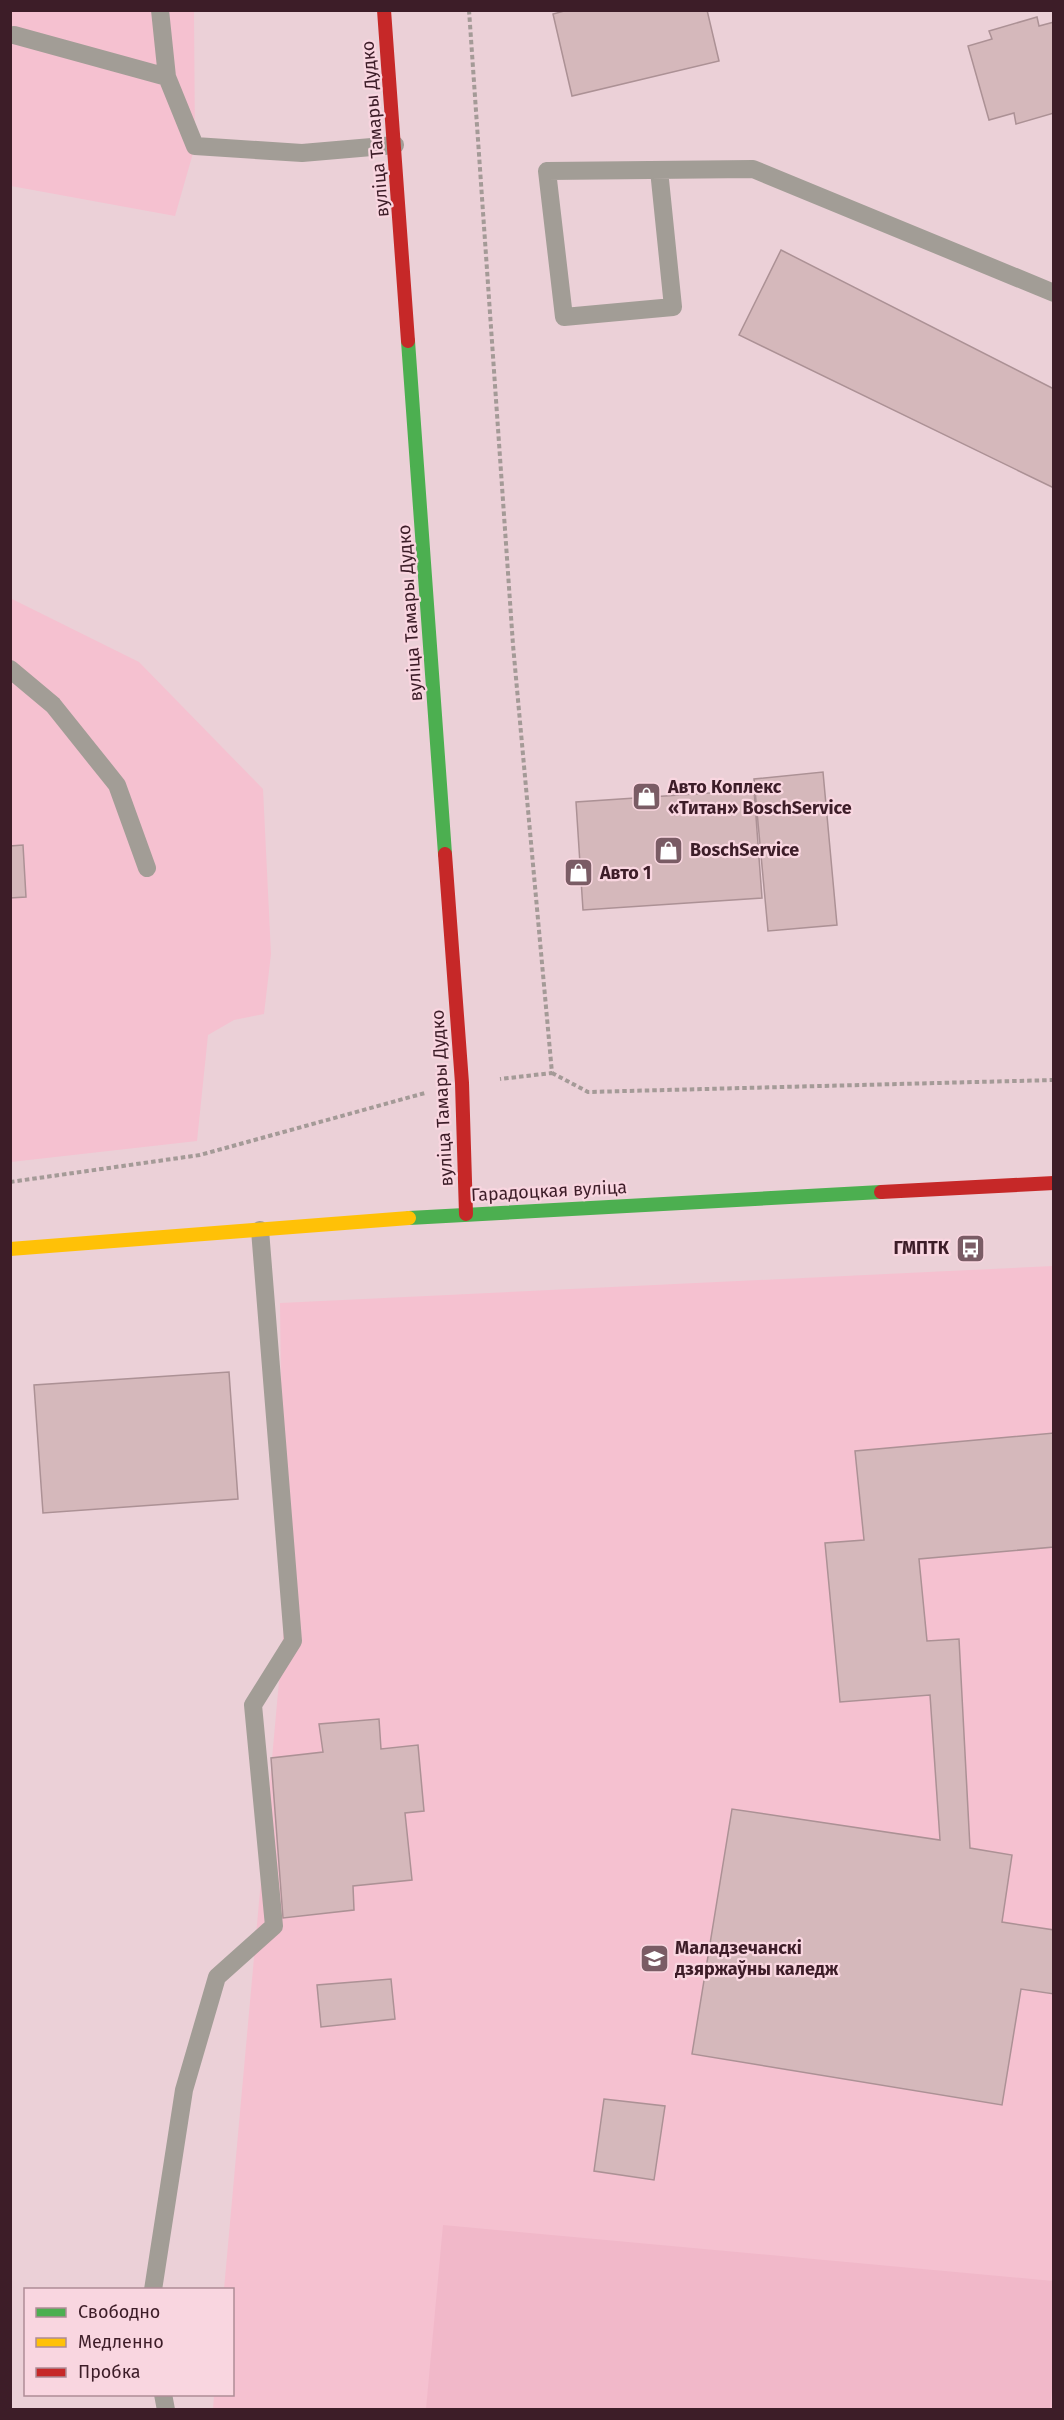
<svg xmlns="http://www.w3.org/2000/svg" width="1064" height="2420" viewBox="0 0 1064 2420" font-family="'Fira Sans',sans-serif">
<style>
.built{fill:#f5c1d0}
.green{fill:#f1b8c9}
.building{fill:#d5b8bb;stroke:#ac9195;stroke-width:1.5}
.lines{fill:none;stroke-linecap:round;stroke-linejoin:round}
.path{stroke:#a49a97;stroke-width:4;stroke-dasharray:4.5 3;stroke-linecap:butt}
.lane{stroke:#a29d96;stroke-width:18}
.fast{stroke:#4caf50;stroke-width:14}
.slow{stroke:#ffc107;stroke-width:14}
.jam{stroke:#c62828;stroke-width:14}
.labels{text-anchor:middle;stroke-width:4.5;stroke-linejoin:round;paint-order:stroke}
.street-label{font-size:18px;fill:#3d1d28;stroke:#f9d6e0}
.poi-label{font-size:18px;font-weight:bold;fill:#3d1d28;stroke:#f9d6e0;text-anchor:start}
</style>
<rect width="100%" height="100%" fill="#ebd0d7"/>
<!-- built -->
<path class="built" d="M 10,11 L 194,11 L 195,146 L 175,216 L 11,186 Z
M 10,598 L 139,662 L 263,789 L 271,954 L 264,1014 L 234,1020 L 208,1035 L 197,1141 L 11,1162 Z
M 1053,1266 L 1053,2409 L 213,2410 L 214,2395 L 232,2394 L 232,2290 L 224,2289 L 284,1626 L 280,1303 Z"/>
<!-- green -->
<path class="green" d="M 443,2225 L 1053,2281 L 1054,2369 L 1050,2409 L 426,2409 Z"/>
<!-- building -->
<path class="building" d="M 568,10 L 707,10 L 719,61 L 572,96 L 553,14 Z
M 1037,17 L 1039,26 L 1054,22 L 1054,113 L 1016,124 L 1014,113 L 989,120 L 968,46 L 992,39 L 989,31 Z
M 781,250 L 1054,389 L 1054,488 L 739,335 Z
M 823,772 L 837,925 L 768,931 L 754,779 Z
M 754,790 L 762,898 L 583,910 L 576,802 Z
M 23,845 L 26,897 L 10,898 L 10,846 Z
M 229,1372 L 238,1499 L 43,1513 L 34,1385 Z
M 1054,1433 L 1054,1547 L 919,1559 L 927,1641 L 959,1639 L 970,1848 L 1012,1855 L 1002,1922 L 1054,1930 L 1054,1994 L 1021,1989 L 1002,2105 L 692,2054 L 732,1809 L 940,1840 L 930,1695 L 840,1702 L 825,1543 L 864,1540 L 855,1451 Z
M 379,1719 L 381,1749 L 418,1745 L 424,1811 L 405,1813 L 412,1880 L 353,1886 L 354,1910 L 283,1918 L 271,1758 L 323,1752 L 319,1724 Z
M 391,1979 L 395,2019 L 321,2027 L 317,1985 Z
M 604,2099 L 665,2106 L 654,2180 L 594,2171 Z"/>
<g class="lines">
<!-- path -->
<path class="path" d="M 469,10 L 513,645 L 552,1073 L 500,1079
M 552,1073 L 588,1092 L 1054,1080
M 10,1182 L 200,1155 L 425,1093"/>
<!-- lane -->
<path class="lane" d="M 160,10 L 167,77
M 14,35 L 167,77 L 195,146 L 302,153 L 395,145
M 659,170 L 673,307 L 564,317 L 547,171 L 753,169 L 1054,293
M 10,669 L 53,705 L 117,785 L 147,868
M 153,2290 L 184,2090 L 217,1977 L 274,1926 L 253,1705 L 293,1641 L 260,1230
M 163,2394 L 166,2410"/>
<!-- fast -->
<path class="fast" d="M 408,341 L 445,854
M 409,1218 L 881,1192"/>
<!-- slow -->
<path class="slow" d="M 10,1249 L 409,1218"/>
<!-- jam -->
<path class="jam" d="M 384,10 L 408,341
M 445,854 L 462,1083 L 466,1214
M 881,1192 L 1054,1183"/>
</g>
<!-- icons -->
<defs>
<symbol id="shop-square" viewBox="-11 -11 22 22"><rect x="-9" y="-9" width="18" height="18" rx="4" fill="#7a5c65" stroke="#f9d6e0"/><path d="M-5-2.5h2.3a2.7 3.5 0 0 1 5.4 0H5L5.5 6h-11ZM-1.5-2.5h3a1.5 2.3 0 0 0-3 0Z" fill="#fff"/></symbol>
<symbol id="bus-square" viewBox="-11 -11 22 22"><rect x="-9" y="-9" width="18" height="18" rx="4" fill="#7a5c65" stroke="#f9d6e0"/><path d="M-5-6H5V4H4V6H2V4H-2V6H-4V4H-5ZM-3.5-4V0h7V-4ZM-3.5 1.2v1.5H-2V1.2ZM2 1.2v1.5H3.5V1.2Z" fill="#fff"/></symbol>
<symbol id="university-square" viewBox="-11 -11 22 22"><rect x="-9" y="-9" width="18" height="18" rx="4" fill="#7a5c65" stroke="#f9d6e0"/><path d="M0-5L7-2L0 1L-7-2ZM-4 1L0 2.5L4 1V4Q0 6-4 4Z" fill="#fff"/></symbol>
</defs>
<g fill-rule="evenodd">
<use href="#shop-square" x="630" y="780" width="33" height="33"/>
<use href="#shop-square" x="652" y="834" width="33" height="33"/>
<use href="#shop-square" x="562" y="856" width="33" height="33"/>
<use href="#bus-square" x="954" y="1232" width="33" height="33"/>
<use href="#university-square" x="638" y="1942" width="33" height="33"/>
</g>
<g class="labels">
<!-- street labels -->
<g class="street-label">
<text transform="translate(375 129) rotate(-95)" y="6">вуліца Тамары Дудко</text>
<text transform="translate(410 613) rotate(-94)" y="6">вуліца Тамары Дудко</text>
<text transform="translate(442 1098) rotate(-93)" y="6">вуліца Тамары Дудко</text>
<text transform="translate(549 1191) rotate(-3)" y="6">Гарадоцкая вуліца</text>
</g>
<!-- poi labels -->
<g class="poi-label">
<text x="668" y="793">Авто Коплекс<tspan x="668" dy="21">«Титан» BoschService</tspan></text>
<text x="690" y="856">BoschService</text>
<text x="600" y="879">Авто 1</text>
<text x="949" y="1254" text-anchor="end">ГМПТК</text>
<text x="675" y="1954">Маладзечанскі<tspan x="675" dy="21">дзяржаўны каледж</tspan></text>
</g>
</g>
<!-- border -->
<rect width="1064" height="2420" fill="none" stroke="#3d1d28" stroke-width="24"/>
<!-- legend -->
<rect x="24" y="2288" width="210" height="108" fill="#f9d6e0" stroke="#ae8c96" stroke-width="1.5"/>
<rect x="36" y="2308" width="30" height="9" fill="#4caf50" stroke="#ae8c96" stroke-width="1.5"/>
<text x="78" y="2318" font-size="18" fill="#3d1d28">Свободно</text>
<rect x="36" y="2338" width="30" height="9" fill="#ffc107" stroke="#ae8c96" stroke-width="1.5"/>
<text x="78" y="2348" font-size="18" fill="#3d1d28">Медленно</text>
<rect x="36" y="2368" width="30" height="9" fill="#c62828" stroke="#ae8c96" stroke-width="1.5"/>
<text x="78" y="2378" font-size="18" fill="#3d1d28">Пробка</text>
</svg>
